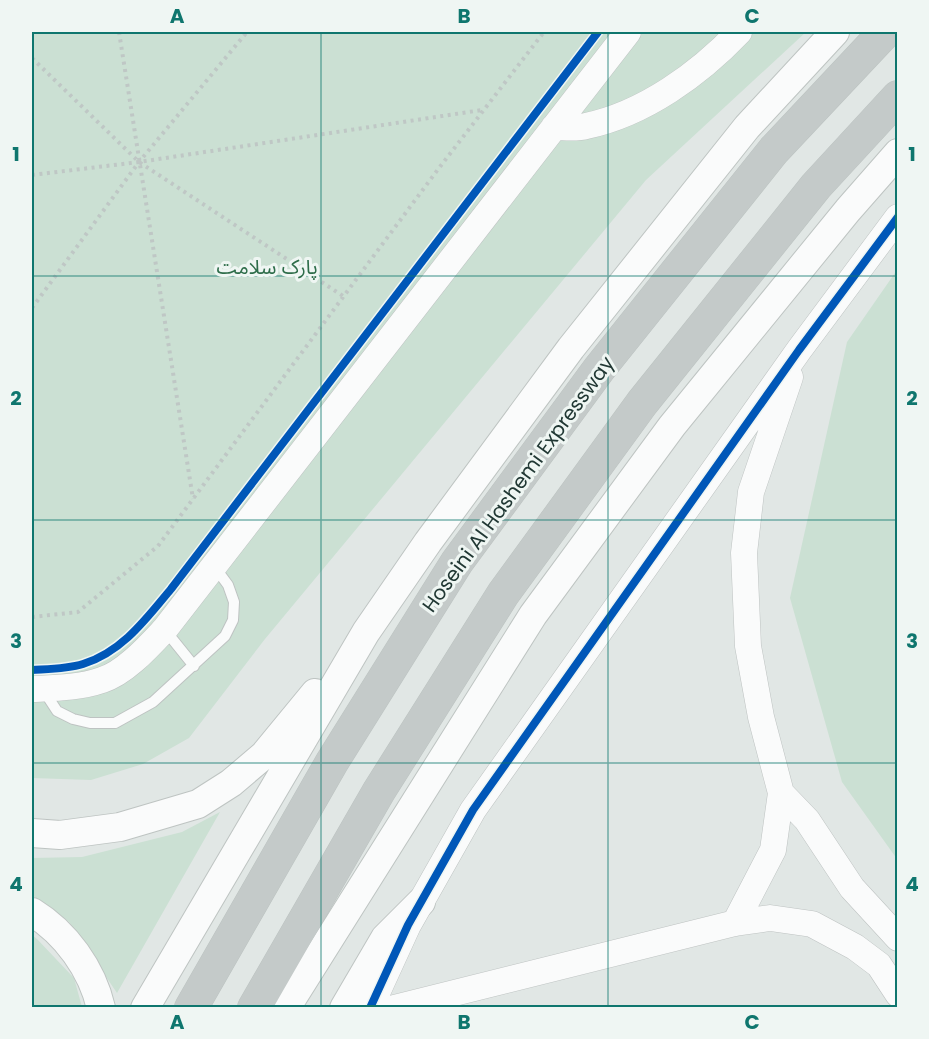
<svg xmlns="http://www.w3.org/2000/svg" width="929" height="1039" viewBox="0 0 929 1039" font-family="Poppins,'Noto Sans Arabic',sans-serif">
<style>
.green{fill:#cbe0d3}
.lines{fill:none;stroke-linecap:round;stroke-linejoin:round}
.service-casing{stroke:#bec3c2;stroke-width:12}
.tertiary-casing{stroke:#bec3c2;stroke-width:27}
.secondary-casing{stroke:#bec4c2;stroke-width:30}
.trunk-casing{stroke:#bcc3c1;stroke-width:34}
.path{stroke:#bfc7c5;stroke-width:4;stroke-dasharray:3 4.5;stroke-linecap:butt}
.service{stroke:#fafbfb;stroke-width:10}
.tertiary{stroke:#fafbfb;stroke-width:26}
.secondary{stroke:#fafbfb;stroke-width:28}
.trunk{stroke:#c4cac9;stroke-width:33}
.cycleway-casing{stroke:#eff6f3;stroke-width:11}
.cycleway{stroke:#0057b8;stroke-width:8}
.grid{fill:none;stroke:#0f766e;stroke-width:1.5;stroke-opacity:0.55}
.labels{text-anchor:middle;stroke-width:6;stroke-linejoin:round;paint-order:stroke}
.park-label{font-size:20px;fill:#2e6d4a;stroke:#eff6f3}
.street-label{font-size:20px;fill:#213834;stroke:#eff6f3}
.neatline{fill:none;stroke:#0f766e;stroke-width:2}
.grid-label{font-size:20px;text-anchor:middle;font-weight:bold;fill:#0f766e}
</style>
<rect width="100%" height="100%" fill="#e1e7e5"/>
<!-- green -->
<path class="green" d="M 32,32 L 806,32 L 646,180 L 265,639 L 189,738 L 143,764 L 91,780 L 32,778 Z
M 897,270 L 897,859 L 842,782 L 790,598 L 847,342 Z
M 220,812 L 117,993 L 69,922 L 32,895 L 32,858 L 82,857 L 182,832 Z
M 32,935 L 37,939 L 74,978 L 82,1007 L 32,1007 Z"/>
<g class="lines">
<defs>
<path id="service" d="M 165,630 L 194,666
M 44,691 L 57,711 L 73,719 L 90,723 L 115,723 L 153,702 L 225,636 L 233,620 L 234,602 L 228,585 L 214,566"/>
<path id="tertiary" d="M 554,127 C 564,127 576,129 586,126 C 644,114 699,74 739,32
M 32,689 C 55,688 79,688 102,680 C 125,673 149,646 165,629 L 628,32
M 781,793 L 807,820 L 852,888 L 898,938
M 735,923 L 773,850 L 781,793 L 761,717 L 748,646 L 744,553 L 751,492 L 790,377
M 370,1008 L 408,925 L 473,810 L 799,350 L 898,217
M 394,1008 L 735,923 L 770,918 L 812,924 L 855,947 L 879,965 L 898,994"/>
<path id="secondary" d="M 32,833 L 60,835 L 120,827 L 198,804 L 231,783 L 264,755 L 315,693
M 32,912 C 66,933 92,969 101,1008
M 145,1008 L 366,632 L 428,542 L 571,348 L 747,127 L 835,32
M 286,1008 L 533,615 L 672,426 L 848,210 L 898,153
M 344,1008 L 385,938 L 421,902"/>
<path id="trunk" d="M 191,1008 L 332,762 L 457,562 L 599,369 L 774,150 L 885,32
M 254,1008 L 379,791 L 503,594 L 642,403 L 816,186 L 898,97"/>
</defs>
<!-- service casing -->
<use href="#service" class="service-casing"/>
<!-- tertiary casing -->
<use href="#tertiary" class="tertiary-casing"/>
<!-- secondary casing -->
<use href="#secondary" class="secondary-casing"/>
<!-- trunk casing -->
<use href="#trunk" class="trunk-casing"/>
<!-- path -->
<path class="path" d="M 119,32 L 193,499
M 32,58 L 139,162 L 343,296
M 32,175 L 139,162 L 482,110
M 32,308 L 139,162 L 247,32
M 32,617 L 78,612 L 158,546 L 439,168 L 544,32"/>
<!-- service -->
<use href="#service" class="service"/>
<!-- tertiary -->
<use href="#tertiary" class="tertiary"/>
<!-- secondary -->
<use href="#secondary" class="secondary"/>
<!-- trunk -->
<use href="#trunk" class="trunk"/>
<defs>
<path id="cycleway" d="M 32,670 C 48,669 67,669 83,664 C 122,652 146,619 171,589 L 598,32
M 370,1008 L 408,925 L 473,810 L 799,350 L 898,217"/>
</defs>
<!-- cycleway casing -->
<use href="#cycleway" class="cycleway-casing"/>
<!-- cycleway -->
<use href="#cycleway" class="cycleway"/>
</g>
<!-- grid -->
<path class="grid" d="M 321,32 L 321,1008M 608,32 L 608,1008M 32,276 L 898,276M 32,520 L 898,520M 32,763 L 898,763"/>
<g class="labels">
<!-- park labels -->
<g class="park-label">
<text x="267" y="274">پارک سلامت</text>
</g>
<!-- street labels -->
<g class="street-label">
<text transform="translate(518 484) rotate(-54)" y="7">Hoseini Al Hashemi Expressway</text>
</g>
</g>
<!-- border -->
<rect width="929" height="1039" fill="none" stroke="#eff6f3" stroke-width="66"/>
<rect x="33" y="33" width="863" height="973" class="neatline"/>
<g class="grid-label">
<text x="177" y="23">A</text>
<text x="464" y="23">B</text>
<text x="752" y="23">C</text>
<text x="16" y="161">1</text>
<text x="912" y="161">1</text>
<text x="16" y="405">2</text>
<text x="912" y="405">2</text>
<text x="16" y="648">3</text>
<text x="912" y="648">3</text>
<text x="16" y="891">4</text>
<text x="912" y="891">4</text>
<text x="177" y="1029">A</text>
<text x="464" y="1029">B</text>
<text x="752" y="1029">C</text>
</g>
</svg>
